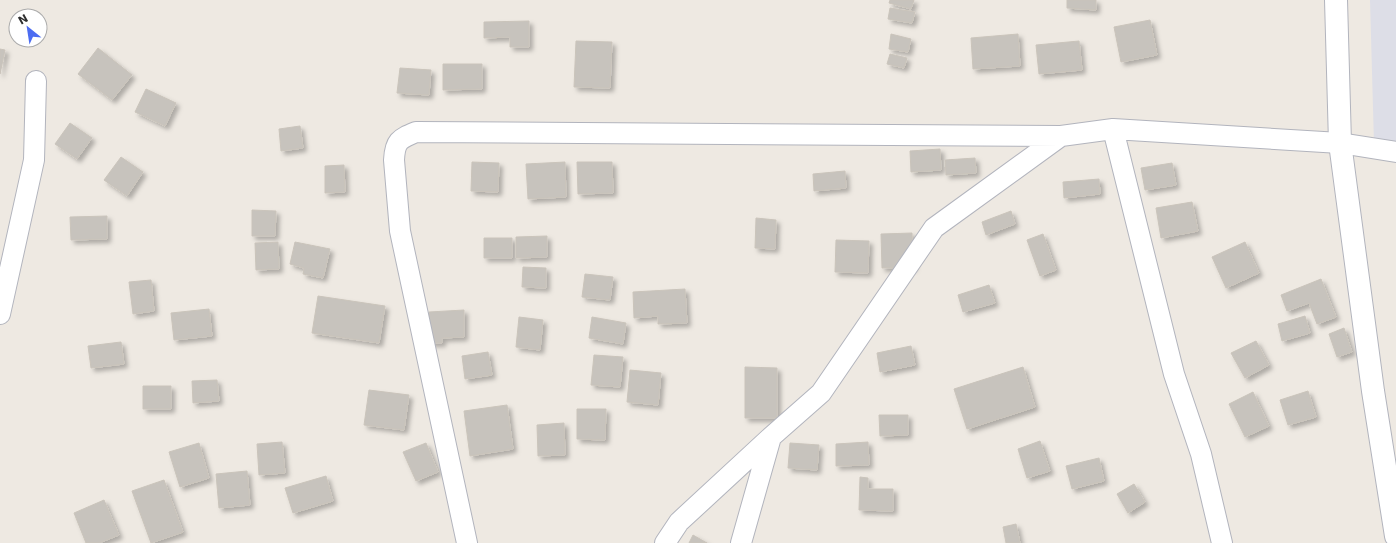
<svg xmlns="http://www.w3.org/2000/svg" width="1396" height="543" viewBox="0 0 1396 543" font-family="'DejaVu Sans',sans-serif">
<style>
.airport{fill:#dddee7}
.building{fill:#c7c3bd;stroke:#cac4bb;filter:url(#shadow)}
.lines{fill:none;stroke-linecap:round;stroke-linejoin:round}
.street-casing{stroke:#b2b4bd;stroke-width:22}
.secondary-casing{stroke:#b2b4bd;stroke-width:24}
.street{stroke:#fff;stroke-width:20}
.secondary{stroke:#fff;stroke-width:22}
</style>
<defs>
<filter id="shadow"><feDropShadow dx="3.5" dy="3.5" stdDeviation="2" flood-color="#0004"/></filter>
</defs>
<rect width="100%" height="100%" fill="#eee9e2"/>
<!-- airport -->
<path class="airport" d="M 1370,0 L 1396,0 L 1396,147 L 1374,144 Z"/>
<!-- building -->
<path class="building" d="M 890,0 L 914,0 L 911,9 L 889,3 Z
M 1067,0 L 1096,0 L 1096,10 L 1067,8 Z
M 890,8 L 915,12 L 912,23 L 888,19 Z
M 1150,20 L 1157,55 L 1121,62 L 1114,27 Z
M 529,21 L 529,47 L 510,47 L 510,37 L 484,38 L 484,22 Z
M 891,34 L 911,39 L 908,52 L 889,49 Z
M 1018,34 L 1020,66 L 973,69 L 971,38 Z
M 576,41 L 612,42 L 610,88 L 574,87 Z
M 1079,41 L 1082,70 L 1039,74 L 1036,45 Z
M 98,48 L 132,75 L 112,100 L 78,74 Z
M 0,49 L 5,50 L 0,74 Z
M 890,54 L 907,58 L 904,68 L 887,64 Z
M 443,64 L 482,64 L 482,89 L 443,90 Z
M 400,68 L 431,70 L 429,95 L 397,93 Z
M 146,89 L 176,103 L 165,126 L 135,112 Z
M 70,123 L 92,138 L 77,159 L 55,144 Z
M 300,126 L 303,148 L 281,151 L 279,129 Z
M 940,149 L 941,170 L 911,172 L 910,151 Z
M 121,157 L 143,172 L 127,196 L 104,180 Z
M 975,158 L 976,173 L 946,175 L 945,160 Z
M 472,162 L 499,163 L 498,192 L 471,191 Z
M 565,162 L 566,197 L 528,199 L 526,164 Z
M 577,162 L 612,162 L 613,193 L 578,194 Z
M 1172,163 L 1176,185 L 1145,190 L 1141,168 Z
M 344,165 L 345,192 L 325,193 L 325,166 Z
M 845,171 L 846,188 L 814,191 L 813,174 Z
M 1099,179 L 1100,194 L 1064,198 L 1063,182 Z
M 1192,202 L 1198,231 L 1161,238 L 1156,208 Z
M 252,210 L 276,211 L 275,236 L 252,236 Z
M 1011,211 L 1015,224 L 986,235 L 982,222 Z
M 107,216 L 107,239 L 71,240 L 70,217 Z
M 756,218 L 776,220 L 775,249 L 755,248 Z
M 912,233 L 913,267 L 882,268 L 881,234 Z
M 1043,234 L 1056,270 L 1040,276 L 1027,240 Z
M 547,236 L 547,257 L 516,258 L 516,237 Z
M 484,238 L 512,238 L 512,258 L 484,258 Z
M 836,240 L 869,241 L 868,273 L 835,272 Z
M 278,242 L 279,269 L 256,270 L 255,243 Z
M 295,242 L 330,249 L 323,278 L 303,274 L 304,268 L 290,264 Z
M 1245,242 L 1259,273 L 1226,288 L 1212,257 Z
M 523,267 L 546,268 L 546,288 L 522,287 Z
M 585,274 L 613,277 L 610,300 L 582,297 Z
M 1321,279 L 1336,317 L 1317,324 L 1309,303 L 1287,311 L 1281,295 Z
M 151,280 L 154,311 L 133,314 L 129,282 Z
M 989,285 L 995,303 L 963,312 L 958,295 Z
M 685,289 L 687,323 L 658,324 L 658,316 L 634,318 L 633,292 Z
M 318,296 L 385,306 L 379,343 L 312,333 Z
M 209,309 L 212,336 L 174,340 L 171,313 Z
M 464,310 L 464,337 L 442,338 L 442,343 L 429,343 L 429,312 Z
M 1305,316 L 1310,333 L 1282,341 L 1278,324 Z
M 519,317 L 543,320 L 540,350 L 516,347 Z
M 592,317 L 626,323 L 623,344 L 589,338 Z
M 1344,328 L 1352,352 L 1337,357 L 1329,334 Z
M 1256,341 L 1269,365 L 1245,378 L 1231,353 Z
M 121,342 L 124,364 L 91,368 L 88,346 Z
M 911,346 L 915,365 L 880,372 L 877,353 Z
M 488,352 L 492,375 L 465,379 L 462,356 Z
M 594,355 L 623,357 L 620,387 L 591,385 Z
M 745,367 L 777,368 L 777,418 L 745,418 Z
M 1023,367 L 1035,407 L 967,429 L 954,389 Z
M 630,370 L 661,373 L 658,405 L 627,402 Z
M 217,380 L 219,401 L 193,403 L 192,381 Z
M 143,386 L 171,386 L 171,409 L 143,409 Z
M 369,390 L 409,395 L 404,430 L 364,425 Z
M 1308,391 L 1316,417 L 1288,425 L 1280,400 Z
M 1253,392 L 1269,426 L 1245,437 L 1229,404 Z
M 507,405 L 513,449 L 470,456 L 464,411 Z
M 577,409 L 606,409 L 605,440 L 577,439 Z
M 879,415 L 908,415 L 908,435 L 880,436 Z
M 564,423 L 565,455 L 538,456 L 537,425 Z
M 1040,441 L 1050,471 L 1027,478 L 1018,449 Z
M 282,442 L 285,473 L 259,475 L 257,444 Z
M 868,442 L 869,465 L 836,466 L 836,444 Z
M 199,443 L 209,478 L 180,487 L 169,452 Z
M 426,443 L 438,472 L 416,481 L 403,452 Z
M 790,443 L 819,445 L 817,470 L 788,468 Z
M 1099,458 L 1104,481 L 1072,489 L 1066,466 Z
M 247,471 L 250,505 L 219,508 L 216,474 Z
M 326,476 L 333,501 L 293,513 L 285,488 Z
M 860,477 L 868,478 L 868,489 L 893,489 L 893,511 L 859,510 Z
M 164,480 L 183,532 L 151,543 L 132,491 Z
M 1134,484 L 1145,502 L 1128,513 L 1117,494 Z
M 104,500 L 119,535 L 99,543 L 86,543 L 74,513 Z
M 1016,524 L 1020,543 L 1006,543 L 1003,527 Z
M 693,535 L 707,543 L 689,543 Z"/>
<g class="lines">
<defs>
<path id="street" d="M 1113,129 L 1174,374 L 1201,454 L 1222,543
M 0,314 L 34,160 L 36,81
M 467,543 L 400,231 L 394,160 C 395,141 399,139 416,132 L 1061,136 L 1113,129 L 1340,143 L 1396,152
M 665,543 L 679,522 L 771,437 L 821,393 L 934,228 L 1061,136
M 741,543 L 771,437"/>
<path id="secondary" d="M 1336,0 L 1340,143 L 1373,391 L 1396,536"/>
</defs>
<!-- street casing -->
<use href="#street" class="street-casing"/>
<!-- secondary casing -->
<use href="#secondary" class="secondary-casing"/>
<!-- street -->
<use href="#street" class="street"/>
<!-- secondary -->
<use href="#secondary" class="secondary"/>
</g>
<!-- north arrow -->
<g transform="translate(28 28) rotate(330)"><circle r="19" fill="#ffffff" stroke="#ababab"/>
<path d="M0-3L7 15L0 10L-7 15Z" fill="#4c6cf1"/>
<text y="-6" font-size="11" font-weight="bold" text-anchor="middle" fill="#2e2e2e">N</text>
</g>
</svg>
